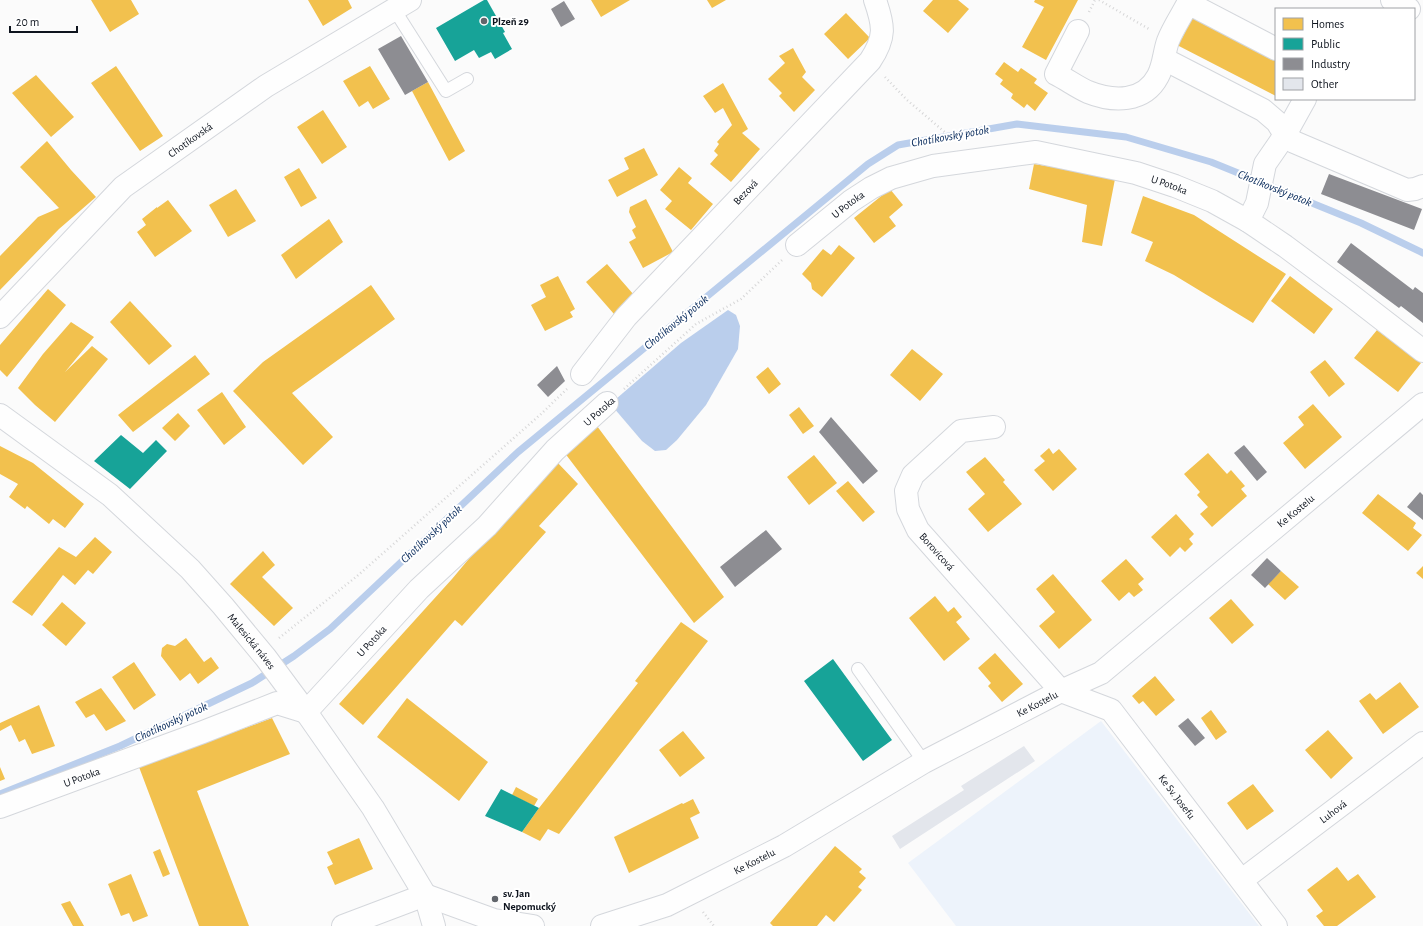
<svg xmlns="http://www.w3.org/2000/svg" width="1423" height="926" viewBox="0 0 1423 926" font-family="'Alegreya Sans',sans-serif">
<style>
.green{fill:#edf3fb}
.water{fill:#baceec}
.homes{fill:#f2c14e}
.public{fill:#17a398}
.industry{fill:#8d8d92}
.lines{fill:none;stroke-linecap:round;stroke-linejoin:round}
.stream{stroke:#baceec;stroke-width:7}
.building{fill:#e3e6ec}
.service-casing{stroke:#d4d7dc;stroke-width:14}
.minor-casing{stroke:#d4d7dc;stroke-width:24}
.tertiary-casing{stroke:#d4d7dc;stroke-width:24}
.path{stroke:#d6d6d7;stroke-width:2.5;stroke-dasharray:1 3;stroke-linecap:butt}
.service{stroke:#fefefe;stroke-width:12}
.minor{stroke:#fefefe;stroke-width:22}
.tertiary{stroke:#fefefe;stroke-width:22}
.poi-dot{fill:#61656b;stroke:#fff;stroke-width:1.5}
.labels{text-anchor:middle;stroke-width:4;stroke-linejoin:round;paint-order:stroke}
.poi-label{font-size:11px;font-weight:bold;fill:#0e141e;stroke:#fff;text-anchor:start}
.street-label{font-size:11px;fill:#0e141e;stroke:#fff}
.water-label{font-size:12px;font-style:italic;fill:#042759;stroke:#fff}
</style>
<rect width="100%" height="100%" fill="#fbfbfb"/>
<!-- green -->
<path class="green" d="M 1101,721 L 1259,926 L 956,926 L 908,863 Z"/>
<!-- water -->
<path class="water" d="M 728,310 L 736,315 L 740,326 L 738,349 L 706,405 L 677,440 L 666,450 L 655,451 L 642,441 L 613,407 L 616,399 L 681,343 Z"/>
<!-- homes -->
<path class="homes" d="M 91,0 L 131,0 L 139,14 L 110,32 Z
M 308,0 L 348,0 L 352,8 L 323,26 Z
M 591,0 L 630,0 L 601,17 Z
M 707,0 L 726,0 L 712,8 Z
M 933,0 L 958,0 L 969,9 L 948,33 L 923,11 Z
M 1035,0 L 1078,0 L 1046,60 L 1022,47 L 1044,7 L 1034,2 Z
M 846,13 L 870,38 L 848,59 L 824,34 Z
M 1194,15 L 1276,57 L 1276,96 L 1175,44 L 1179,36 L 1182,38 Z
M 793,48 L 806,72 L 802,77 L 815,90 L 794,112 L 779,96 L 782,93 L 768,79 L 785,63 L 779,56 Z
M 1004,62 L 1018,72 L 1021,68 L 1037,79 L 1034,83 L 1048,93 L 1035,111 L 1027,104 L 1024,108 L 1011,98 L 1013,94 L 1000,84 L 1003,80 L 995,74 Z
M 116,66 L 163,136 L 140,151 L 91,83 Z
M 370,66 L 390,99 L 373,109 L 368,101 L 359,107 L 343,81 Z
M 36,75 L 74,117 L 51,137 L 12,93 Z
M 428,82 L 465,151 L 449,161 L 412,91 Z
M 723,83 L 748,129 L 742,133 L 760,149 L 731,182 L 710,164 L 718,155 L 714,151 L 719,144 L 717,142 L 732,125 L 723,108 L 715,113 L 703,96 Z
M 323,110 L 347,147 L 322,164 L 297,127 Z
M 47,141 L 71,170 L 96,197 L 59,229 L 0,290 L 0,256 L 38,217 L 59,208 L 20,167 Z
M 644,148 L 658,175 L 617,197 L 608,180 L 629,169 L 624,158 Z
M 1034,164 L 1083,172 L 1115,179 L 1102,246 L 1082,242 L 1087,205 L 1029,189 Z
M 679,167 L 692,178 L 688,183 L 713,204 L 691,230 L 665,209 L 672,201 L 660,190 Z
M 299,168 L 317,198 L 301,207 L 284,177 Z
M 236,189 L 256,221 L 228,237 L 209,205 Z
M 890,189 L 903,205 L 889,217 L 896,226 L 874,243 L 854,218 Z
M 1143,196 L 1194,215 L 1286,274 L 1253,323 L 1174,275 L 1145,261 L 1153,242 L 1131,233 Z
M 646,199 L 673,252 L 643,268 L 629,242 L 636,238 L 632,230 L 636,227 L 629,212 L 630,207 Z
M 168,200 L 192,231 L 155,257 L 137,232 L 146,225 L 142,219 L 157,207 L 157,208 Z
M 329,219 L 343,242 L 296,279 L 281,255 Z
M 839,245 L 855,258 L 822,297 L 812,289 L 811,283 L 802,274 L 823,249 L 831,255 Z
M 607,264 L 634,295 L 614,314 L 586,282 Z
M 558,276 L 575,309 L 570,312 L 573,317 L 545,331 L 531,305 L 546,297 L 540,285 Z
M 1290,276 L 1333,309 L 1314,334 L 1271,301 Z
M 371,285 L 395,319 L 292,393 L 333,437 L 303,465 L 233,391 L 263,362 Z
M 48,289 L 66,305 L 7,377 L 0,370 L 0,345 Z
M 130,301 L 172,346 L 149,365 L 110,322 Z
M 71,322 L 94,337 L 65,372 L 92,346 L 108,359 L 55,422 L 35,405 L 18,388 L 43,354 Z
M 1377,330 L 1421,363 L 1398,392 L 1354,358 Z
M 912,349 L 943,374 L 920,401 L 890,375 Z
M 195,355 L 210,374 L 133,432 L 118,415 Z
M 1325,360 L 1345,384 L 1329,397 L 1310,372 Z
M 768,367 L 781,384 L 769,394 L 756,377 Z
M 222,392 L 246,427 L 224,445 L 197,410 Z
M 1313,404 L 1342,437 L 1305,469 L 1283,443 L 1304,425 L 1298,417 Z
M 799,407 L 814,426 L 803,434 L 789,415 Z
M 178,413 L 190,426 L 175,441 L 162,428 Z
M 597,426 L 724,597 L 694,623 L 564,452 Z
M 0,446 L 33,463 L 84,504 L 65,528 L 53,519 L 49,524 L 27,506 L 25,509 L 9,497 L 18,484 L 0,474 Z
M 1049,448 L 1053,454 L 1059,449 L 1077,469 L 1053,491 L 1034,470 L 1045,461 L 1040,456 Z
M 1208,453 L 1227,474 L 1231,470 L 1245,486 L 1241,489 L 1247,496 L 1212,527 L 1200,514 L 1208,507 L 1197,495 L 1200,492 L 1184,474 Z
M 814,455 L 837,483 L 809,505 L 787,477 Z
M 985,457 L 1005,480 L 1003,482 L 1022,504 L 988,532 L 968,509 L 985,494 L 966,472 Z
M 556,461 L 578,484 L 539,526 L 546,532 L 462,626 L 455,620 L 363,725 L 339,704 L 452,579 L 514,505 Z
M 848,481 L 875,512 L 863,522 L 836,491 Z
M 1378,494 L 1416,523 L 1413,528 L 1422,535 L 1408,551 L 1362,513 Z
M 1176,514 L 1194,534 L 1189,539 L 1193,544 L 1185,552 L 1180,547 L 1170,557 L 1151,537 Z
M 95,537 L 112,552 L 93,574 L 88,570 L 75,585 L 63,575 L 32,616 L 12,602 L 59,547 L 76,557 Z
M 263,551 L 275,565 L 262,577 L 293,608 L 274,626 L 230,584 Z
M 1126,559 L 1144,579 L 1138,584 L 1143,590 L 1134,597 L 1129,592 L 1119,601 L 1101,581 Z
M 1423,566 L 1423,579 L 1416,573 Z
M 1281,571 L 1299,587 L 1285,600 L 1268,584 Z
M 1053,574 L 1092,620 L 1059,649 L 1039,626 L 1055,612 L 1036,589 Z
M 935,596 L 948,612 L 954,607 L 962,617 L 956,622 L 970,639 L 944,661 L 909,618 Z
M 1231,599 L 1254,625 L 1232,644 L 1209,618 Z
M 62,602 L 86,623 L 66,646 L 42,625 Z
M 681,622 L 708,641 L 559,834 L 548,829 L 540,841 L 522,832 L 539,808 L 638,683 L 635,681 Z
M 186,638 L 204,662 L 211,657 L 219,668 L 198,684 L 190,673 L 180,681 L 161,656 L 162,648 L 167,644 L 175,646 Z
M 995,653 L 1023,684 L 1002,702 L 988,686 L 991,683 L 978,668 Z
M 134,662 L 156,695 L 134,710 L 112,677 Z
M 1155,676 L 1175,700 L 1156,716 L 1143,701 L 1139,704 L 1132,696 Z
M 1400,682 L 1419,707 L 1383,734 L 1359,701 L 1370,693 L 1376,700 Z
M 101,688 L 126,721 L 106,731 L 94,714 L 86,718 L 75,702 Z
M 407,698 L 488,762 L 459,801 L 377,737 Z
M 39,705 L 55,746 L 32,754 L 25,739 L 19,742 L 11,725 L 0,731 L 0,723 Z
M 1211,710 L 1227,732 L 1216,740 L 1201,718 Z
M 272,718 L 290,754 L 197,791 L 249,926 L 199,926 L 139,767 Z
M 1328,730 L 1353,758 L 1331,779 L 1305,750 Z
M 683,731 L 705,758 L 680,777 L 659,750 Z
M 0,767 L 5,779 L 0,781 Z
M 1253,784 L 1274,811 L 1247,830 L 1227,803 Z
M 516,787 L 538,799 L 534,806 L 512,795 Z
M 693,799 L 700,813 L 690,818 L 699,838 L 629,873 L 614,837 L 682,803 L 683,804 Z
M 359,838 L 373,869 L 335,885 L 327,867 L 333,864 L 327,852 Z
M 835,846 L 862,869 L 859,872 L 866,878 L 858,887 L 862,890 L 834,922 L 826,915 L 817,926 L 773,926 L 770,923 Z
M 160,849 L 170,874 L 163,877 L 153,852 Z
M 1337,867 L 1348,881 L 1358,874 L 1376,897 L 1337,926 L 1324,926 L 1316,916 L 1323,911 L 1307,890 Z
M 131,874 L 148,916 L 133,922 L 129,913 L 121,916 L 108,884 Z
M 70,901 L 84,926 L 73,926 L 61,904 Z"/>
<!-- public -->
<path class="public" d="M 484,0 L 487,0 L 505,32 L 503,33 L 512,49 L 495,59 L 491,52 L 479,58 L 474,50 L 455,61 L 436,28 Z
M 121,435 L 143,453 L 156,440 L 167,451 L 130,489 L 94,461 Z
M 833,659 L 892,740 L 863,761 L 804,681 Z
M 501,789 L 539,808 L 522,832 L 485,816 Z"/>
<!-- industry -->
<path class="industry" d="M 564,1 L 575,19 L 561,27 L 551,9 Z
M 401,36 L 428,82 L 405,95 L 378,49 Z
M 1329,174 L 1422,209 L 1414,230 L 1321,194 Z
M 1351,243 L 1413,290 L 1415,287 L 1423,293 L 1423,323 L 1401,306 L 1399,308 L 1337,262 Z
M 557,366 L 565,381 L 548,397 L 537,385 Z
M 831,417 L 878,471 L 863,484 L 819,432 Z
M 1244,445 L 1267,472 L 1257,481 L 1234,453 Z
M 1420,492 L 1423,495 L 1423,520 L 1407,507 Z
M 766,530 L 782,549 L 735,587 L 720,567 Z
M 1267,558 L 1281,571 L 1265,588 L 1251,575 Z
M 1188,718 L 1205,738 L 1195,746 L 1178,726 Z"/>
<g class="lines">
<!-- stream -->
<path class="stream" d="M 0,794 L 120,746 L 252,683 L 294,656 L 330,629 L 518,452 L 868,164 L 898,145 L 1017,124 L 1126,137 L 1211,162 L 1361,223 L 1423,253"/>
</g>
<!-- building -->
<path class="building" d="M 1024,746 L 1035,761 L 900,849 L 892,836 L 964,790 L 961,786 Z"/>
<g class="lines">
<defs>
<path id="service" d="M 394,9 L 446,91 L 467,79
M 858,669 L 924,762"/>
<g id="minor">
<path d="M 1392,0 L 1409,9"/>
<path d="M 1078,31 L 1056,74 C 1066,79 1077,87 1088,92 C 1113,102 1144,103 1158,76 C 1164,65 1164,52 1168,41 C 1173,28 1182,15 1188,3 L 1276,49"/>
<path d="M 1164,59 L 1263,110 L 1277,122 L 1285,135 L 1294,142 L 1407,190 L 1415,189 L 1423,186"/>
<path d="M 1248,221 L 1257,203 L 1265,164 L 1285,135 L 1305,99"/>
<path id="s1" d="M 797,245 L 851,201 L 871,188 L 891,178 L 933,166 L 1036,152 L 1136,173 L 1175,186 L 1212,201 L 1248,221 L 1285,246 L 1352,296 L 1423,351"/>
<path id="s2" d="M 582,374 L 626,317 L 870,61 C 886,37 884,26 875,0"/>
<path id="s3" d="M 994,427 L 961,431 L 913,475 L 906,491 L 908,509 L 918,530 L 1061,691 L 1111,710 L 1276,926"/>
<path id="s4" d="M 0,807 L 203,732 L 277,703 L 306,712 L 419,589 L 487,526 L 555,450 L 607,403"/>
<path id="s5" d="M 1242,880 L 1423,743"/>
<path d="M 343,926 L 425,895 L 494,920 L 533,926"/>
<path id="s6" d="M 602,926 L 667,905 L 784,846 L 924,762 L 1061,691 L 1101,673 L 1423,404"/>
</g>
<g id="tertiary">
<path id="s7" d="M 0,317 L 123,187 L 266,86 L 410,0"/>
<path id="s8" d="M 0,415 L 110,495 L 190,569 L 223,606 L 266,658 L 306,712 L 373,808 L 425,895 L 434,926"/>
</g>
</defs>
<!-- service casing -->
<use href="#service" class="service-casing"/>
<!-- minor casing -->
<use href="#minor" class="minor-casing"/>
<!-- tertiary casing -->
<use href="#tertiary" class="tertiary-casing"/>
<!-- path -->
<path class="path" d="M 1099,0 L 1149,29
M 1089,12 L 1095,0
M 885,77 L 907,100 L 954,140
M 624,389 L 696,324 L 741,299 L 782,260
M 279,638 L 356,577 L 541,414 L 567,389
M 703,912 L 714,926"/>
<!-- service -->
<use href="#service" class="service"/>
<!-- minor -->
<use href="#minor" class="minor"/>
<!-- tertiary -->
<use href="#tertiary" class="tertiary"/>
</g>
<!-- markers -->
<g class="poi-dot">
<circle cx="484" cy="21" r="4"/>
<circle cx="495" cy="899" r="4"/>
</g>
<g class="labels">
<!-- poi labels -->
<g class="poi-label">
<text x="492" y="25">Plzeň 29</text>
<text x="503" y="897">sv. Jan<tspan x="503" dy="13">Nepomucký</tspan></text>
</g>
<!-- street labels -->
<g class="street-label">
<text dy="4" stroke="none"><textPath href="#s7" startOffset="261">Chotíkovská</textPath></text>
<text dy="4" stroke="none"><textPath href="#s1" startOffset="401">U Potoka</textPath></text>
<text dy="4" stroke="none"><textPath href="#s2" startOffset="245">Bezová</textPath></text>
<text dy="4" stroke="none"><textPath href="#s1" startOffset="65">U Potoka</textPath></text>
<text transform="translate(599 411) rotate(-42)" y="4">U Potoka</text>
<text dy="4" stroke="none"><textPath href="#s6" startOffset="814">Ke Kostelu</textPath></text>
<text dy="4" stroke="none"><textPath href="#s3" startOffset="186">Borovicová</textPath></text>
<text dy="4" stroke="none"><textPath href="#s4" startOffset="423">U Potoka</textPath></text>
<text dy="4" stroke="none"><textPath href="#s8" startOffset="340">Malesická náves</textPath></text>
<text dy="4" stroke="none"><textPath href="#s6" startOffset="490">Ke Kostelu</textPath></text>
<text dy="4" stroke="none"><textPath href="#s4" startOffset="87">U Potoka</textPath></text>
<text dy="4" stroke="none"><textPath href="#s3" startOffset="535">Ke Sv. Josefu</textPath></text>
<text dy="4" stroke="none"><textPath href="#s5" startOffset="114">Luhová</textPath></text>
<text dy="4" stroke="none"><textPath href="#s6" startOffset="166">Ke Kostelu</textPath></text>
</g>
<!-- water labels -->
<g class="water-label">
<text transform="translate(950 136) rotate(-10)" y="4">Chotíkovský potok</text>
<text transform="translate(1275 188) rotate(22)" y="4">Chotíkovský potok</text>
<text transform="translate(676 322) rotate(-39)" y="4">Chotíkovský potok</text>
<text transform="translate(431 534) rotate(-43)" y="4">Chotíkovský potok</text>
<text transform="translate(171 722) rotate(-25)" y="4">Chotíkovský potok</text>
</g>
</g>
<!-- legend -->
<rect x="1275" y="8" width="140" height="92" fill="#ffffff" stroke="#9fa1a5"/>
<rect x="1283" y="18" width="20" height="12" fill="#f2c14e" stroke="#9fa1a5"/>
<text x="1311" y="28" font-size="12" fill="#0e141e">Homes</text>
<rect x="1283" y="38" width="20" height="12" fill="#17a398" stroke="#9fa1a5"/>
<text x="1311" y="48" font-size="12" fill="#0e141e">Public</text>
<rect x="1283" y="58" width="20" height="12" fill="#8d8d92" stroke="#9fa1a5"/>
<text x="1311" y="68" font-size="12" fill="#0e141e">Industry</text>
<rect x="1283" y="78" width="20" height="12" fill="#e3e6ec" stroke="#9fa1a5"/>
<text x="1311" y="88" font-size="12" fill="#0e141e">Other</text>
<!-- scale -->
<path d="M10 26v6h67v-6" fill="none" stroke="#0e141e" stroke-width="2"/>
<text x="16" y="26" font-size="12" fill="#0e141e" stroke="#ffffff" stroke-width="3" paint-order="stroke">20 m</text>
</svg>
